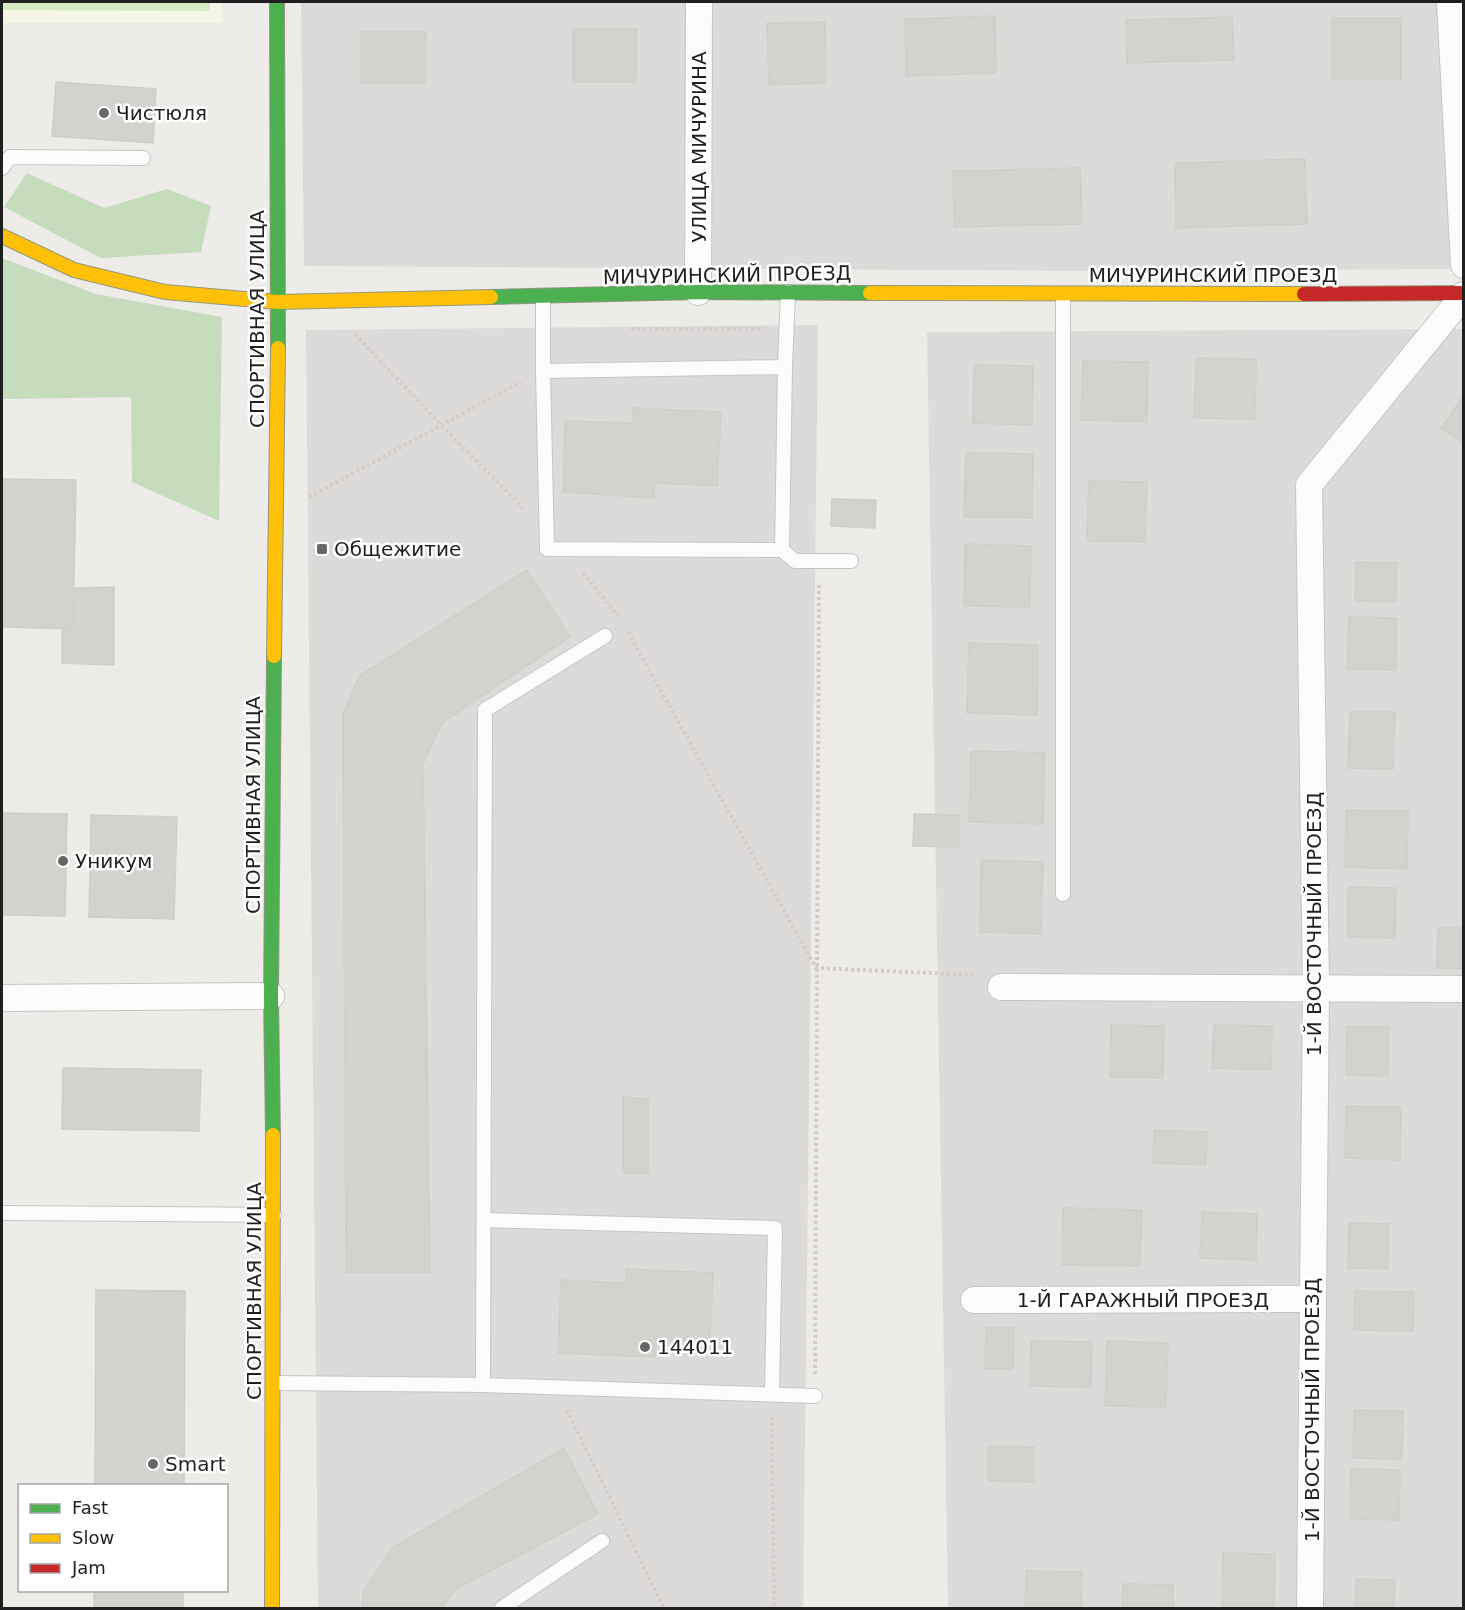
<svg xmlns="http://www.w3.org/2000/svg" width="1465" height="1610" viewBox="0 0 1465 1610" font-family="'DejaVu Sans',sans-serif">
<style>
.residential{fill:#dcdbd9}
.industrial{fill:#ebe0e6}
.education{fill:#f5f6e3}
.grass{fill:#d7ebc6}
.forest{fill:#c5dcbd}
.building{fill:#d4d2cf;stroke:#d0cec9;stroke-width:1.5}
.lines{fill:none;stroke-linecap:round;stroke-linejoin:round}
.lane-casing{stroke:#c6c6c4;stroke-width:16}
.street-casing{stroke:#c6c6c4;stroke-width:28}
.fast-casing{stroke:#939780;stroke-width:16}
.slow-casing{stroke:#939780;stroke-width:16}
.jam-casing{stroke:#939780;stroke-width:16}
.path{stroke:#d7cbc8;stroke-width:4;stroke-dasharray:3 3;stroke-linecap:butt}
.lane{stroke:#fcfcfc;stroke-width:14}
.street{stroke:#fcfcfc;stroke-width:26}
.fast{stroke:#4caf50;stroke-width:14}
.slow{stroke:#ffc107;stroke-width:14}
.jam{stroke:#c62828;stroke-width:14}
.poi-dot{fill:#676765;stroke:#fff;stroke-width:2}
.labels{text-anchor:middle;stroke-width:5;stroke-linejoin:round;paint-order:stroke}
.poi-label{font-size:20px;fill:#1f1f1f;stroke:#fff;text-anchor:start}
.street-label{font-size:20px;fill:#1f1f1f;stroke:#fff}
</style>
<rect width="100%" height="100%" fill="#edece8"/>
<!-- residential -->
<path class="residential" d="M 301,2 L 1463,2 L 1463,269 L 1083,271 L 304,266 Z
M 818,325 L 803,1608 L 318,1608 L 306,330 Z
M 1463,329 L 1463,1608 L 948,1608 L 927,332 Z"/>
<!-- industrial -->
<path class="industrial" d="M 2,1237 L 3,1608 L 2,1608 Z"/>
<!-- education -->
<path class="education" d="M 2,2 L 222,2 L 223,23 L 2,23 Z"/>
<!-- grass -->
<path class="grass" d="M 2,2 L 210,2 L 210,11 L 2,10 Z"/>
<!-- forest -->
<path class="forest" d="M 27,173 L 104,208 L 167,189 L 211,206 L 201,252 L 101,258 L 4,207 Z
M 2,258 L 96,294 L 222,317 L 219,521 L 132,482 L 131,397 L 2,399 Z"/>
<!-- building -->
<path class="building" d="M 995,16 L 996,73 L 906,76 L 905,19 Z
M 1232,17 L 1234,60 L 1127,63 L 1126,20 Z
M 1332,18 L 1401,18 L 1401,79 L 1332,79 Z
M 825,22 L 826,83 L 769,85 L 767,23 Z
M 573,29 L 637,29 L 636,82 L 573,82 Z
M 361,32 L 426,32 L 426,83 L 361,83 Z
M 56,82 L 156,89 L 153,143 L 52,136 Z
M 1305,159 L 1307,224 L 1176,228 L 1175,163 Z
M 1080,168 L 1082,224 L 954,227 L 953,171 Z
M 1196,358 L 1256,359 L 1255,419 L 1194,418 Z
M 1083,361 L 1148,362 L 1147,422 L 1081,420 Z
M 974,365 L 1033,366 L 1032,425 L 973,423 Z
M 1464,395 L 1464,444 L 1441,428 Z
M 633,408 L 721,412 L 717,486 L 655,483 L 654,498 L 563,492 L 565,421 L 633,423 Z
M 966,453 L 1033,454 L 1032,518 L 964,517 Z
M 2,479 L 76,480 L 73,629 L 2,627 Z
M 1089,481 L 1147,482 L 1145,542 L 1087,541 Z
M 832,499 L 876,500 L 875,528 L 831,526 Z
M 965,544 L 1031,546 L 1030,607 L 964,606 Z
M 1356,562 L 1397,563 L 1396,602 L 1355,601 Z
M 527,570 L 570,637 L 442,723 L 423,764 L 430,1272 L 346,1272 L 343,715 L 359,676 Z
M 114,587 L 114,665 L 62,663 L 62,628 L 73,629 L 74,588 Z
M 1349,617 L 1397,618 L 1396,670 L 1347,669 Z
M 969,643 L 1038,645 L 1037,715 L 967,713 Z
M 1350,712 L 1395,712 L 1393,769 L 1348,768 Z
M 971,751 L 1045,753 L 1043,824 L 969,822 Z
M 1346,810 L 1408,811 L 1407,869 L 1345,867 Z
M 2,813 L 67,814 L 65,916 L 2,915 Z
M 914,814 L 959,815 L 959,847 L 913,846 Z
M 91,815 L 177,817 L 174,919 L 89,917 Z
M 981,860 L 1043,862 L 1041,934 L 980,932 Z
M 1348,887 L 1396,888 L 1395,938 L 1347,937 Z
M 1438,928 L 1464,928 L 1464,969 L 1437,968 Z
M 1111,1025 L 1164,1026 L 1163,1078 L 1110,1077 Z
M 1214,1025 L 1272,1026 L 1271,1070 L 1212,1068 Z
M 1347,1026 L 1389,1027 L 1388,1076 L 1346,1075 Z
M 63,1068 L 201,1070 L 199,1131 L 62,1129 Z
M 623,1097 L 648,1099 L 648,1174 L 623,1173 Z
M 1346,1106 L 1401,1107 L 1400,1160 L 1345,1158 Z
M 1154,1130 L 1207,1132 L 1206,1165 L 1153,1163 Z
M 1063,1208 L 1142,1210 L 1140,1266 L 1062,1265 Z
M 1202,1212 L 1257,1214 L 1256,1260 L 1200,1258 Z
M 1349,1223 L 1389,1224 L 1388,1269 L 1348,1268 Z
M 626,1269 L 713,1273 L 710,1343 L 656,1340 L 655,1357 L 558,1353 L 561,1280 L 626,1283 Z
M 96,1290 L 185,1291 L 184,1486 L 95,1486 Z
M 1355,1291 L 1414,1292 L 1413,1331 L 1354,1330 Z
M 986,1328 L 1014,1328 L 1013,1369 L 985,1369 Z
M 1031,1341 L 1092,1342 L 1091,1387 L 1030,1386 Z
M 1107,1341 L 1168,1343 L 1166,1407 L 1105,1406 Z
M 1354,1410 L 1403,1411 L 1402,1459 L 1353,1458 Z
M 988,1446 L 1034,1447 L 1034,1482 L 988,1481 Z
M 564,1448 L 598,1514 L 456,1589 L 441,1608 L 363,1608 L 363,1592 L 392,1548 Z
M 1351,1469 L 1400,1470 L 1399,1520 L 1350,1519 Z
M 1223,1553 L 1275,1554 L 1274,1608 L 1222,1608 Z
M 1026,1571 L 1082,1572 L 1081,1608 L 1025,1608 Z
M 1356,1579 L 1395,1580 L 1394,1608 L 1355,1608 Z
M 1123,1584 L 1173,1585 L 1173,1608 L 1122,1608 Z
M 94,1590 L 183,1590 L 183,1608 L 94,1608 Z"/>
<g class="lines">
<defs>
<path id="lane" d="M 2,168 L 10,157 L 143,158
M 1063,295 L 1063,894
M 543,297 L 543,371 L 785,367 L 788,292
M 543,371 L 547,549 L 782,550 L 785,367
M 782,550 L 795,561 L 851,561
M 2,1213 L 274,1215
M 484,1220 L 775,1228 L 772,1395
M 274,1383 L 483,1385 L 815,1396
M 483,1385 L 485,710 L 605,636
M 502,1608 L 602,1541"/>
<path id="street" d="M 1450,2 L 1464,265
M 698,292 L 699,2
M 1001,987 L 1464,989
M 2,998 L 271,996
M 974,1300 L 1312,1299
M 1310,1608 L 1316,990 L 1309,485 L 1464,295"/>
<path id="fast" d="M 277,2 L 278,348
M 491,297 L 698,292 L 870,293
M 273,1135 L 271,996 L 274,656"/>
<path id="slow" d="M 2,236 L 74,270 L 165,292 L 278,302 L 491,297
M 870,293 L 1304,294
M 274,656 L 278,348
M 272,1608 L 273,1135"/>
<path id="jam" d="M 1304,294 L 1464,293"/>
</defs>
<!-- lane casing -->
<use href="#lane" class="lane-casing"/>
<!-- street casing -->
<use href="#street" class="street-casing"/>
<!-- fast casing -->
<use href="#fast" class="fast-casing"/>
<!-- slow casing -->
<use href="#slow" class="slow-casing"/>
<!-- jam casing -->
<use href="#jam" class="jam-casing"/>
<!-- path -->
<path class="path" d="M 631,329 L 764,329
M 355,334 L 442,426 L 523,508
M 309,497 L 521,382
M 583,573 L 618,616
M 628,632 L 816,968 L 975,975
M 815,1374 L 819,583
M 567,1410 L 664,1608
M 772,1417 L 774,1608"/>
<!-- lane -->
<use href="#lane" class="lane"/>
<!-- street -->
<use href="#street" class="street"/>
<!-- fast -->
<use href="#fast" class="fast"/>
<!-- slow -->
<use href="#slow" class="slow"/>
<!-- jam -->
<use href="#jam" class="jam"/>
</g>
<!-- markers -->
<g class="poi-dot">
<circle cx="104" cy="113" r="6"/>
<rect x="316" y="543" width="12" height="12" rx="3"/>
<circle cx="63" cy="861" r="6"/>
<circle cx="645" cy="1347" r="6"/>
<circle cx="153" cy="1464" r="6"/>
</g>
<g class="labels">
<!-- poi labels -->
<g class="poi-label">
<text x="116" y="120">Чистюля</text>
<text x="334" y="556">Общежитие</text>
<text x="75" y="868">Уникум</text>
<text x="657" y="1354">144011</text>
<text x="165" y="1471">Smart</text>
</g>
<!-- street labels -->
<g class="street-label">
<text transform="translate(699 147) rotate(-90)" y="7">УЛИЦА МИЧУРИНА</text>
<text transform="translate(727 275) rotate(-1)" y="7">МИЧУРИНСКИЙ ПРОЕЗД</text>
<text x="1213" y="282">МИЧУРИНСКИЙ ПРОЕЗД</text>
<text transform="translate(257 319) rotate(-90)" y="7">СПОРТИВНАЯ УЛИЦА</text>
<text transform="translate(253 805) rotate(-90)" y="7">СПОРТИВНАЯ УЛИЦА</text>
<text transform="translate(1314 924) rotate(-90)" y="7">1-Й ВОСТОЧНЫЙ ПРОЕЗД</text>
<text transform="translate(254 1291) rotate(-90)" y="7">СПОРТИВНАЯ УЛИЦА</text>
<text x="1143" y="1307">1-Й ГАРАЖНЫЙ ПРОЕЗД</text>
<text transform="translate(1312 1410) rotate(-90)" y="7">1-Й ВОСТОЧНЫЙ ПРОЕЗД</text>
</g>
</g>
<!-- border -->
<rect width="1465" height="1610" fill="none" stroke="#1f1f1f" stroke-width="6"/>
<!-- legend -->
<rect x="18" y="1484" width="210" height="108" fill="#ffffff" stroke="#a5a5a5" stroke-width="1.5"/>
<rect x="30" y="1504" width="30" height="9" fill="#4caf50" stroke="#a5a5a5" stroke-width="1.5"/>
<text x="72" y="1514" font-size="18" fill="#1f1f1f">Fast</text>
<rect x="30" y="1534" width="30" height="9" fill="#ffc107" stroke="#a5a5a5" stroke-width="1.5"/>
<text x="72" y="1544" font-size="18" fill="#1f1f1f">Slow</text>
<rect x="30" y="1564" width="30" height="9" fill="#c62828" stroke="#a5a5a5" stroke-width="1.5"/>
<text x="72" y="1574" font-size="18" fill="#1f1f1f">Jam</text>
</svg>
